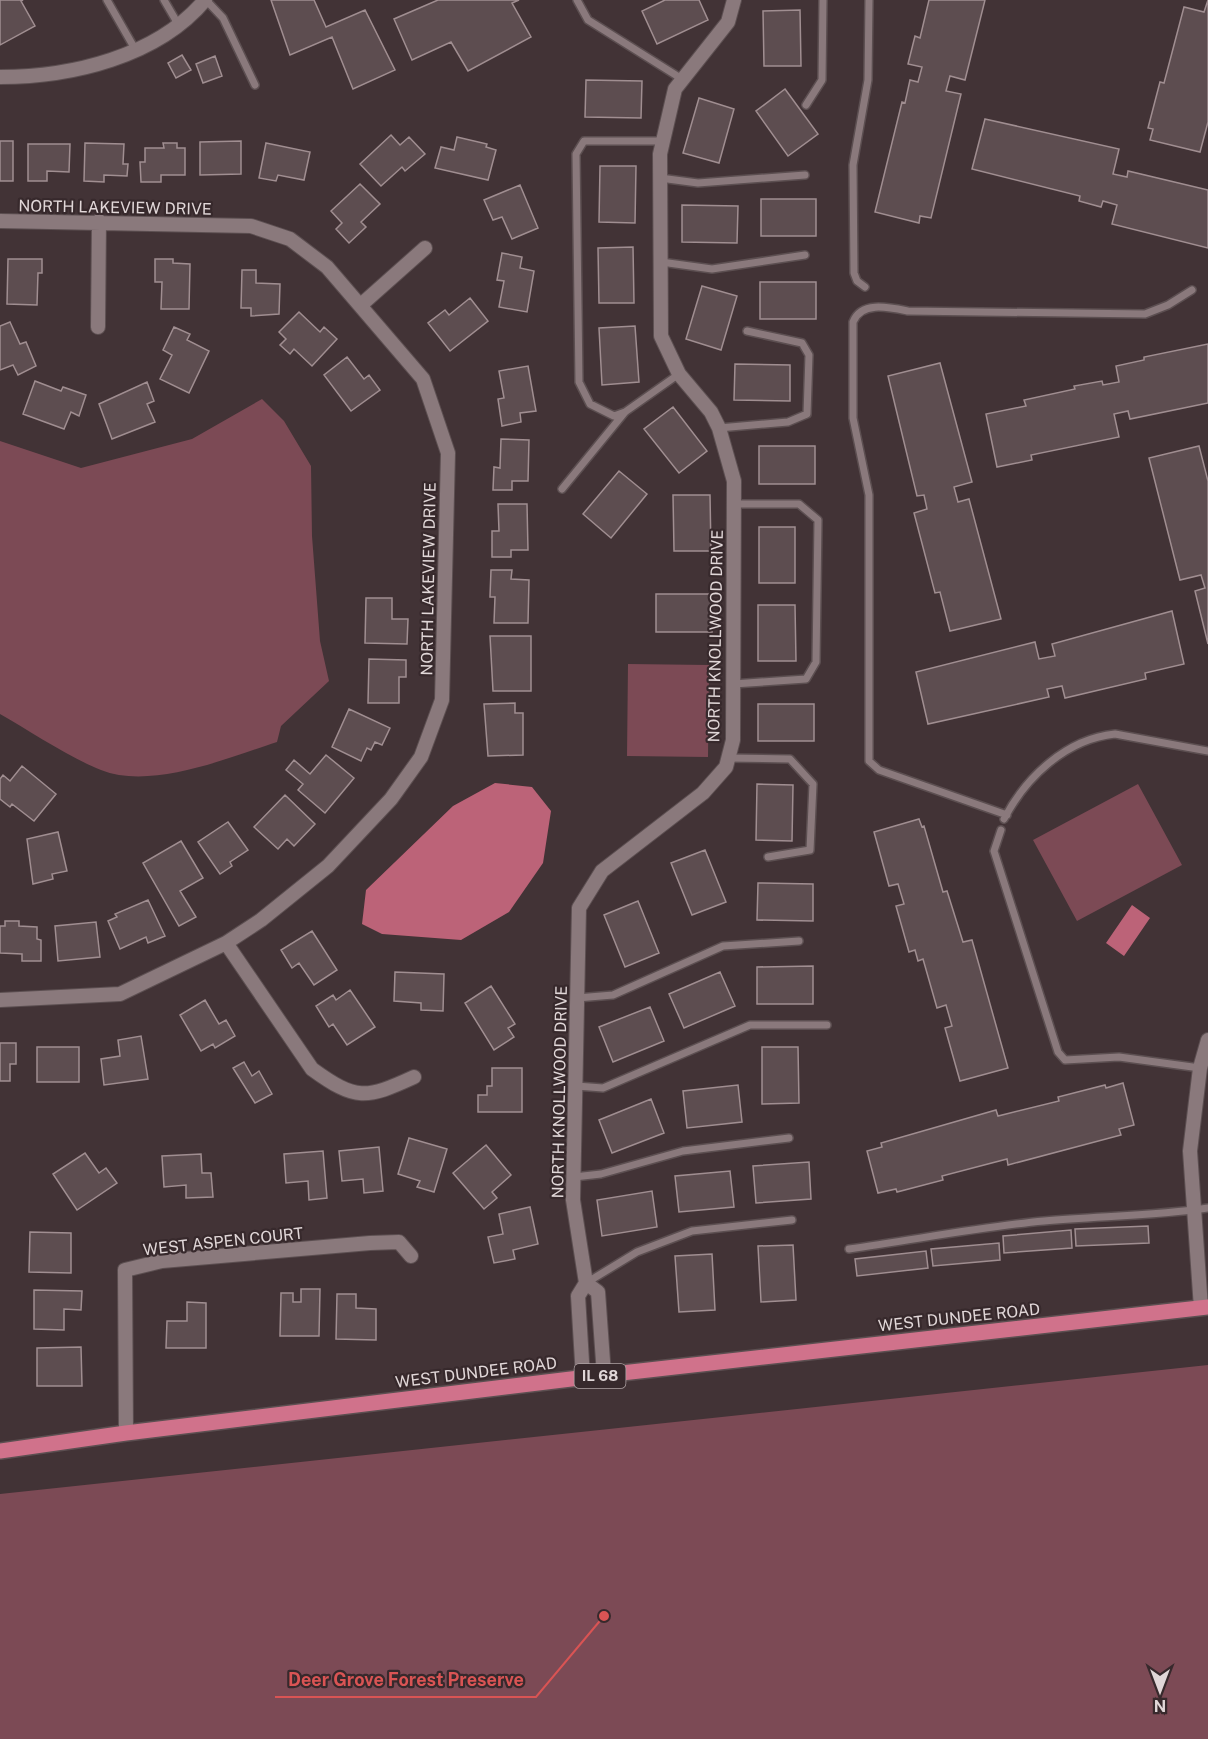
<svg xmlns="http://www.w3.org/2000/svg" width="1208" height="1739" viewBox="0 0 1208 1739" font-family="'Public Sans',sans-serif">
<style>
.green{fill:#7c4a55}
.water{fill:#bc6378}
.building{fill:#5d4d50;stroke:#a08e91;stroke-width:1.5}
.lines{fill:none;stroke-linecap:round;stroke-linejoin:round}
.lane-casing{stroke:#5c4f51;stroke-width:10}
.street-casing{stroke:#5c4f51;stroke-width:16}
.primary-casing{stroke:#5c4f51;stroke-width:18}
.lane{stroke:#8a797c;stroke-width:7}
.street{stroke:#8a797c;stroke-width:14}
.primary{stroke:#d0728b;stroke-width:15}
.labels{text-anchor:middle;stroke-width:4.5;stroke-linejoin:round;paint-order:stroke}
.shield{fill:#37292c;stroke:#aea3a4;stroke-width:1.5}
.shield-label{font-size:15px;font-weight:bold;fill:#e1d7d8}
.street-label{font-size:16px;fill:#e1d7d8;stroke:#37292c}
.leader{fill:none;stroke:#d95454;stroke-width:2}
.callout-dot{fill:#d95454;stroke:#37292c;stroke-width:2}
.callout-label{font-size:18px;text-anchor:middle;font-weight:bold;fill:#d95454;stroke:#37292c;stroke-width:4.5;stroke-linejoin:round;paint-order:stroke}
</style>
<rect width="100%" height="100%" fill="#423336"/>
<!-- green -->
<path class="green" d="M 262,399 L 284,421 L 311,466 L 312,536 L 320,641 L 329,681 L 281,726 L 277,742 C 228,758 151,790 101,770 C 70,758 30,731 0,714 L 0,441 L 81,468 L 192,439 Z
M 628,664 L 709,665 L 708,757 L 627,756 Z
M 1138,784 L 1182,865 L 1077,921 L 1033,840 Z
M 1208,1365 L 1208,1739 L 0,1739 L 0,1494 Z"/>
<!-- water -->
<path class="water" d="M 495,783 L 532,787 L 551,811 L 543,863 L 509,912 L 461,940 L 382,934 L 362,924 L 366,890 L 453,806 Z
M 1132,905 L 1150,918 L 1124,956 L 1106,943 Z"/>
<!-- building -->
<path class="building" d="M 0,0 L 23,0 L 21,1 L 35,26 L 0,45 Z
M 271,0 L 314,0 L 326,27 L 365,10 L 395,70 L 353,89 L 332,37 L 290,55 Z
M 438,0 L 519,0 L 512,3 L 531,37 L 468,71 L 451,42 L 412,60 L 394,19 Z
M 665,0 L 699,0 L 708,20 L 657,44 L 642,11 Z
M 929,0 L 985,0 L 965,80 L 950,76 L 946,91 L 961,94 L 931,218 L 920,216 L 919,223 L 875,212 L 902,102 L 905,103 L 910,80 L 918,82 L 922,67 L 908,64 L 915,36 L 920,38 Z
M 1208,0 L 1208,122 L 1200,152 L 1150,140 L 1153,129 L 1148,128 L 1160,82 L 1164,83 L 1184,7 L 1204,12 Z
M 800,10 L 801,66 L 764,66 L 763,11 Z
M 182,55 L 191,70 L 176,78 L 168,63 Z
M 215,56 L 222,76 L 203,83 L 196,64 Z
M 586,80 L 642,81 L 641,118 L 585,117 Z
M 785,89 L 818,134 L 788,156 L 756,111 Z
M 699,98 L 734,109 L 719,163 L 683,153 Z
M 985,119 L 1119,149 L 1113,174 L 1127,177 L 1128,171 L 1208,190 L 1208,248 L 1112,224 L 1117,205 L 1103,201 L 1101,207 L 1079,201 L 1080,196 L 972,169 Z
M 391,135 L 400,145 L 409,137 L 425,154 L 405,171 L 402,167 L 381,186 L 360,164 Z
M 457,137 L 487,144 L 486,147 L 496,150 L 488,180 L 435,168 L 441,147 L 454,150 Z
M 0,141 L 13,141 L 13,181 L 0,181 Z
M 241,141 L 241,174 L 200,175 L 200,142 Z
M 85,143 L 124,144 L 123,164 L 128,164 L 127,176 L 104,175 L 104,182 L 84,181 Z
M 163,143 L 177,143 L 177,148 L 185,148 L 185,175 L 161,175 L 161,182 L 141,182 L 140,162 L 145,162 L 145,148 L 164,148 Z
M 266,143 L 310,152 L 304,180 L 278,175 L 276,181 L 259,178 Z
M 28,144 L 70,144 L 69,172 L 47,171 L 47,181 L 28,181 Z
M 600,166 L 636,166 L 635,223 L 599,222 Z
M 360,184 L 380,204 L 361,222 L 366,227 L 349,243 L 336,229 L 342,223 L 331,211 Z
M 520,185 L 538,228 L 512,239 L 502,217 L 493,220 L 484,200 Z
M 761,199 L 816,199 L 816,236 L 761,236 Z
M 682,205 L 738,206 L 737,243 L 682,242 Z
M 633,247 L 634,303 L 599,303 L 598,248 Z
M 502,253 L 522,257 L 520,268 L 534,271 L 527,312 L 499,307 L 504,281 L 497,280 Z
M 8,259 L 42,259 L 42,273 L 38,273 L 37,305 L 7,304 Z
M 155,259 L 173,259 L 173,263 L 190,264 L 189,309 L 161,309 L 162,282 L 155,282 Z
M 242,270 L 256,270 L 256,283 L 280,284 L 279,314 L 251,316 L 251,308 L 241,308 Z
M 760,282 L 816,282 L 816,319 L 760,319 Z
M 702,286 L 737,296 L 721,350 L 686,339 Z
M 470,298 L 488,321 L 450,351 L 428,323 L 445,310 L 449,315 Z
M 299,312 L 320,332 L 324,327 L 337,339 L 312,366 L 294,349 L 290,354 L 280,345 L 286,339 L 279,332 Z
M 10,322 L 20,344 L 26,342 L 36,366 L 18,375 L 13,365 L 0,370 L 0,326 Z
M 635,326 L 639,382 L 602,385 L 599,328 Z
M 174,327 L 190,334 L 187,340 L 209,351 L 189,393 L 160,379 L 172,355 L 163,350 Z
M 1208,344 L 1208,403 L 1130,419 L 1128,411 L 1114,414 L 1119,437 L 1031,455 L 1032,460 L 997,467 L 986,414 L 1026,406 L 1024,400 L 1075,389 L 1074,386 L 1102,381 L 1103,385 L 1119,382 L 1116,366 L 1144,360 L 1144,357 Z
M 347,357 L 364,379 L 369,375 L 380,390 L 351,411 L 324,375 Z
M 940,363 L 972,482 L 954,487 L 958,502 L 969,499 L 1001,619 L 950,631 L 940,592 L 935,593 L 914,513 L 927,509 L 924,495 L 917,496 L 888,376 Z
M 735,364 L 790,365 L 790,401 L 734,400 Z
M 528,366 L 536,411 L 520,413 L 521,422 L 502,426 L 498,399 L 504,398 L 499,371 Z
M 35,381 L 61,391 L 63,387 L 86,395 L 79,416 L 71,412 L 64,429 L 23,414 Z
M 147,382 L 154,401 L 147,404 L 155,422 L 112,439 L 99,404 Z
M 673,407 L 707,451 L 679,473 L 644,429 Z
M 501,439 L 529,440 L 528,481 L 512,481 L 512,490 L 493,490 L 494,467 L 500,468 Z
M 759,446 L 815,446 L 815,484 L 759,484 Z
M 1199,446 L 1208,481 L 1208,644 L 1195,591 L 1205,588 L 1201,575 L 1180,580 L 1149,458 Z
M 619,471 L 647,494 L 611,538 L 583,514 Z
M 673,495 L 710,495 L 711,551 L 674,551 Z
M 498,504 L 527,504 L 528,550 L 511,550 L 511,557 L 492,557 L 492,531 L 499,531 Z
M 759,527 L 795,527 L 795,583 L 759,583 Z
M 491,570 L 512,570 L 511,579 L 529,580 L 528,623 L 494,623 L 495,597 L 490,597 Z
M 656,594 L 712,594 L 712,632 L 656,632 Z
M 366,598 L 392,598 L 392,619 L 408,619 L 407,644 L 365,643 Z
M 758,605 L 795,605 L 796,661 L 758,661 Z
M 1172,611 L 1184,664 L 1145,673 L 1146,679 L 1065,698 L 1062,686 L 1047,689 L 1049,697 L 928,724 L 916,672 L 1035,642 L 1039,659 L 1055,656 L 1052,644 Z
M 490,636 L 531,636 L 531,691 L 493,691 Z
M 369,659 L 406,660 L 406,677 L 399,677 L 399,703 L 368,703 Z
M 515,703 L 515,713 L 523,713 L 523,755 L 488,756 L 484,704 Z
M 758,704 L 814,704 L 814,741 L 758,741 Z
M 349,709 L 390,728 L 382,745 L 375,742 L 371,750 L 367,748 L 361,761 L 332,747 Z
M 326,755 L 354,778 L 325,813 L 298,790 L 303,784 L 286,770 L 294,760 L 310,774 Z
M 22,766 L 56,794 L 34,821 L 12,804 L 10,807 L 0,799 L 0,779 L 3,775 L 10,781 Z
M 757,784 L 793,785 L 792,841 L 756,840 Z
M 285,795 L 315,824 L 294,846 L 287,839 L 278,849 L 254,827 Z
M 919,819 L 922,827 L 924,826 L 943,892 L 947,891 L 963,942 L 972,940 L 1008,1068 L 960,1081 L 945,1028 L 952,1026 L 946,1005 L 937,1008 L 923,959 L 918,961 L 915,950 L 909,952 L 896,906 L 904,904 L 898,884 L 889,886 L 874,832 Z
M 228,822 L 248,850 L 230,862 L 232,866 L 220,874 L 198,842 Z
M 58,832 L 67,871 L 52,874 L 53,879 L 33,884 L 27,839 Z
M 181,841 L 203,878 L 180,891 L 196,917 L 179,926 L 143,863 Z
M 705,850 L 726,902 L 692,915 L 671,863 Z
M 758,883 L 813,884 L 813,921 L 757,920 Z
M 148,900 L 165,936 L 148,943 L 146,937 L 120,949 L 108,921 L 117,917 L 115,914 Z
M 638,901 L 659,953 L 625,967 L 604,915 Z
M 5,921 L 19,921 L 19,926 L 37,927 L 37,939 L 41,940 L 41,961 L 22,961 L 22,954 L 0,953 L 0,926 L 5,926 Z
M 96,922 L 100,957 L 58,961 L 55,926 Z
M 312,931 L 337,970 L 314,985 L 299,963 L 292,968 L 281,950 Z
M 813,966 L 813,1004 L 757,1004 L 757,967 Z
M 395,972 L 444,974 L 443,1011 L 421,1010 L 421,1003 L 394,1001 Z
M 720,972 L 735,1006 L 684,1028 L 669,994 Z
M 491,986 L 515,1024 L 508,1028 L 514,1037 L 494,1050 L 465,1003 Z
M 350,990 L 375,1027 L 347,1045 L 333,1024 L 329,1027 L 316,1006 L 333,995 L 336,1000 Z
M 205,1000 L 219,1024 L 226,1020 L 235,1036 L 215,1048 L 213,1044 L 201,1051 L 180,1015 Z
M 650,1007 L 664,1041 L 613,1062 L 599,1027 Z
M 141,1036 L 148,1079 L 104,1085 L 101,1059 L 120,1056 L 118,1040 Z
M 0,1043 L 16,1043 L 16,1064 L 10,1064 L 10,1081 L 0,1081 Z
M 37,1047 L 79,1047 L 79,1082 L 37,1082 Z
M 762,1047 L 798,1047 L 799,1103 L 762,1104 Z
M 244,1062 L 252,1076 L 259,1071 L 272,1094 L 255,1103 L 233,1068 Z
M 492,1068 L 522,1068 L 522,1112 L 478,1112 L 478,1095 L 487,1095 L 487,1086 L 492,1086 Z
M 1123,1083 L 1134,1125 L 1119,1129 L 1121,1135 L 1008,1165 L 1007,1159 L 942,1176 L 943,1180 L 897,1192 L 896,1189 L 878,1193 L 867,1151 L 882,1147 L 881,1143 L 996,1110 L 998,1116 L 1059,1101 L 1058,1097 L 1105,1085 L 1106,1088 Z
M 738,1085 L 742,1122 L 687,1128 L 683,1091 Z
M 651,1099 L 664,1133 L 612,1153 L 599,1120 Z
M 409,1138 L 447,1149 L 434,1192 L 417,1187 L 420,1181 L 398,1174 Z
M 486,1145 L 511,1175 L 492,1192 L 497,1198 L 484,1209 L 453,1173 Z
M 379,1147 L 383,1191 L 364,1193 L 363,1179 L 342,1181 L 339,1151 Z
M 323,1151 L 327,1198 L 309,1200 L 308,1181 L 286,1183 L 284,1154 Z
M 85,1153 L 99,1173 L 106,1168 L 117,1183 L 77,1210 L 53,1174 Z
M 201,1154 L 202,1173 L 211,1173 L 213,1197 L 186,1198 L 186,1185 L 164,1187 L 162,1156 Z
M 809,1162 L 811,1199 L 756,1203 L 753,1166 Z
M 730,1171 L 734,1207 L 679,1212 L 675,1176 Z
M 652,1191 L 657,1227 L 602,1236 L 597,1200 Z
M 530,1207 L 538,1244 L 513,1250 L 515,1259 L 494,1263 L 488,1237 L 503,1234 L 499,1214 Z
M 1148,1226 L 1149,1243 L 1076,1246 L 1075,1229 Z
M 1071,1230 L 1072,1248 L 1004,1253 L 1003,1236 Z
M 30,1232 L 71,1233 L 71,1273 L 29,1272 Z
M 999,1243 L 1000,1260 L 933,1266 L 931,1249 Z
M 793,1245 L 796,1300 L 761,1302 L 758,1246 Z
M 926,1251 L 928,1268 L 857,1276 L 855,1259 Z
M 712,1254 L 715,1310 L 679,1312 L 675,1256 Z
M 301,1289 L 320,1289 L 319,1336 L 280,1336 L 281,1293 L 293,1293 L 293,1302 L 301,1302 Z
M 34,1290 L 82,1291 L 81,1310 L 64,1309 L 64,1330 L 34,1329 Z
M 337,1294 L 356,1294 L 356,1308 L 376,1309 L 376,1340 L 336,1339 Z
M 187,1302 L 206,1303 L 206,1348 L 166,1348 L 167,1321 L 187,1321 Z
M 81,1347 L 82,1386 L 37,1386 L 37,1348 Z"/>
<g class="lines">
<defs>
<path id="lane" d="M 107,0 L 135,49
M 164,0 L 178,24
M 206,0 L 223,18 L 255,85
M 577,0 L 588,20 L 682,79
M 806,105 L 822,80 L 823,0
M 660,178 L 698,183 L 805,175
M 661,262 L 712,269 L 805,255
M 865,287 L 857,281 L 854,273 L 853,165 L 868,80 L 869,0
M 625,412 L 614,416 L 590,404 L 579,382 L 576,154 L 584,141 L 661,141
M 719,428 L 788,422 L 807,414 L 809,355 L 802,343 L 747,331
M 562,489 L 625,412 L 679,374
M 733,684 L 806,679 L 816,662 L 818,520 L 799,504 L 734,504
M 728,758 L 790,759 L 813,784 L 810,850 L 768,857
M 1007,815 L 879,770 L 869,761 L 869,495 L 853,418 L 853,322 C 861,301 888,307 908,311 L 1145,314 L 1168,305 L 1192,290
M 1004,819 C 1026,777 1066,739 1115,734 L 1208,751
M 1001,830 L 994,851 L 1058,1052 L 1065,1060 L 1119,1057 L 1200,1068
M 577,998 L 613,995 L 723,946 L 799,941
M 576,1086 L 603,1088 L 750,1025 L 827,1025
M 574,1177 L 601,1174 L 683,1151 L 789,1138
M 849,1249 C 914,1240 979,1227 1044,1221 C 1099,1216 1154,1216 1208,1208
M 586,1283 L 637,1252 L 692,1231 L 792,1220"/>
<path id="street" d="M 0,77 C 71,77 157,57 205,0
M 0,221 L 251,226 L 290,239 L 327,267 L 423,379 L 448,453 L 442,700 L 421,757 L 391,799 L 328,866 L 261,920 L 226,943 L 120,994 L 0,1000
M 362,304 L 425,248
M 98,327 L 99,221
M 226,943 L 312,1069 C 356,1101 366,1099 414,1077
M 586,1283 L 598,1292 L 604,1375
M 1201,1308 L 1190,1151 L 1200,1068 L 1208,1040
M 583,1378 L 578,1296 L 586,1283 L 573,1200 L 579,908 L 602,871 L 703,793 L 726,767 L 733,740 L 734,481 L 719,428 L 711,412 L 679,374 L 661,336 L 660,154 L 675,89 L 728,22 L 734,0
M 126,1433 L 125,1270 L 162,1261 L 370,1243 L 399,1242 L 411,1256"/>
<path id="primary" d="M 0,1451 L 126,1433 L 604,1375 L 1208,1307"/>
</defs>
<!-- lane casing -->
<use href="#lane" class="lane-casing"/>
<!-- street casing -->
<use href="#street" class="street-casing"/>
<!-- primary casing -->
<use href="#primary" class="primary-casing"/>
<!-- lane -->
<use href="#lane" class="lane"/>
<!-- street -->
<use href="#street" class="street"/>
<!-- primary -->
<use href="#primary" class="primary"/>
</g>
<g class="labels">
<!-- shield labels -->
<rect class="shield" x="574.5" y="1364" width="51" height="24" rx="4.5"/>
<g class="shield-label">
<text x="600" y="1381">IL 68</text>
</g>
<!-- street labels -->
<g class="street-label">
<text transform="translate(115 207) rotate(1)" y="6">NORTH LAKEVIEW DRIVE</text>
<text transform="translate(428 579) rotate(-89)" y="6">NORTH LAKEVIEW DRIVE</text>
<text transform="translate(715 636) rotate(-89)" y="6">NORTH KNOLLWOOD DRIVE</text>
<text transform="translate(559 1092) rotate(-89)" y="6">NORTH KNOLLWOOD DRIVE</text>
<text transform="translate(223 1241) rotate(-6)" y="6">WEST ASPEN COURT</text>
<text transform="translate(959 1317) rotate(-6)" y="6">WEST DUNDEE ROAD</text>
<text transform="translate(476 1372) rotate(-7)" y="6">WEST DUNDEE ROAD</text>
</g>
</g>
<!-- callouts -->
<path class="leader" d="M604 1616L536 1697H275"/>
<circle class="callout-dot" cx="604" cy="1616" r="6"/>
<g class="callout-label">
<text x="406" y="1686">Deer Grove Forest Preserve</text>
</g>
<!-- north arrow -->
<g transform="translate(1160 1691) rotate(180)" stroke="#37292c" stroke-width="4.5" paint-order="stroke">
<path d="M0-4.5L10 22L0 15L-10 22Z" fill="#e1d7d8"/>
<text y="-9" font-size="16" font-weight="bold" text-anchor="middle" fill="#e1d7d8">N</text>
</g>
</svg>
